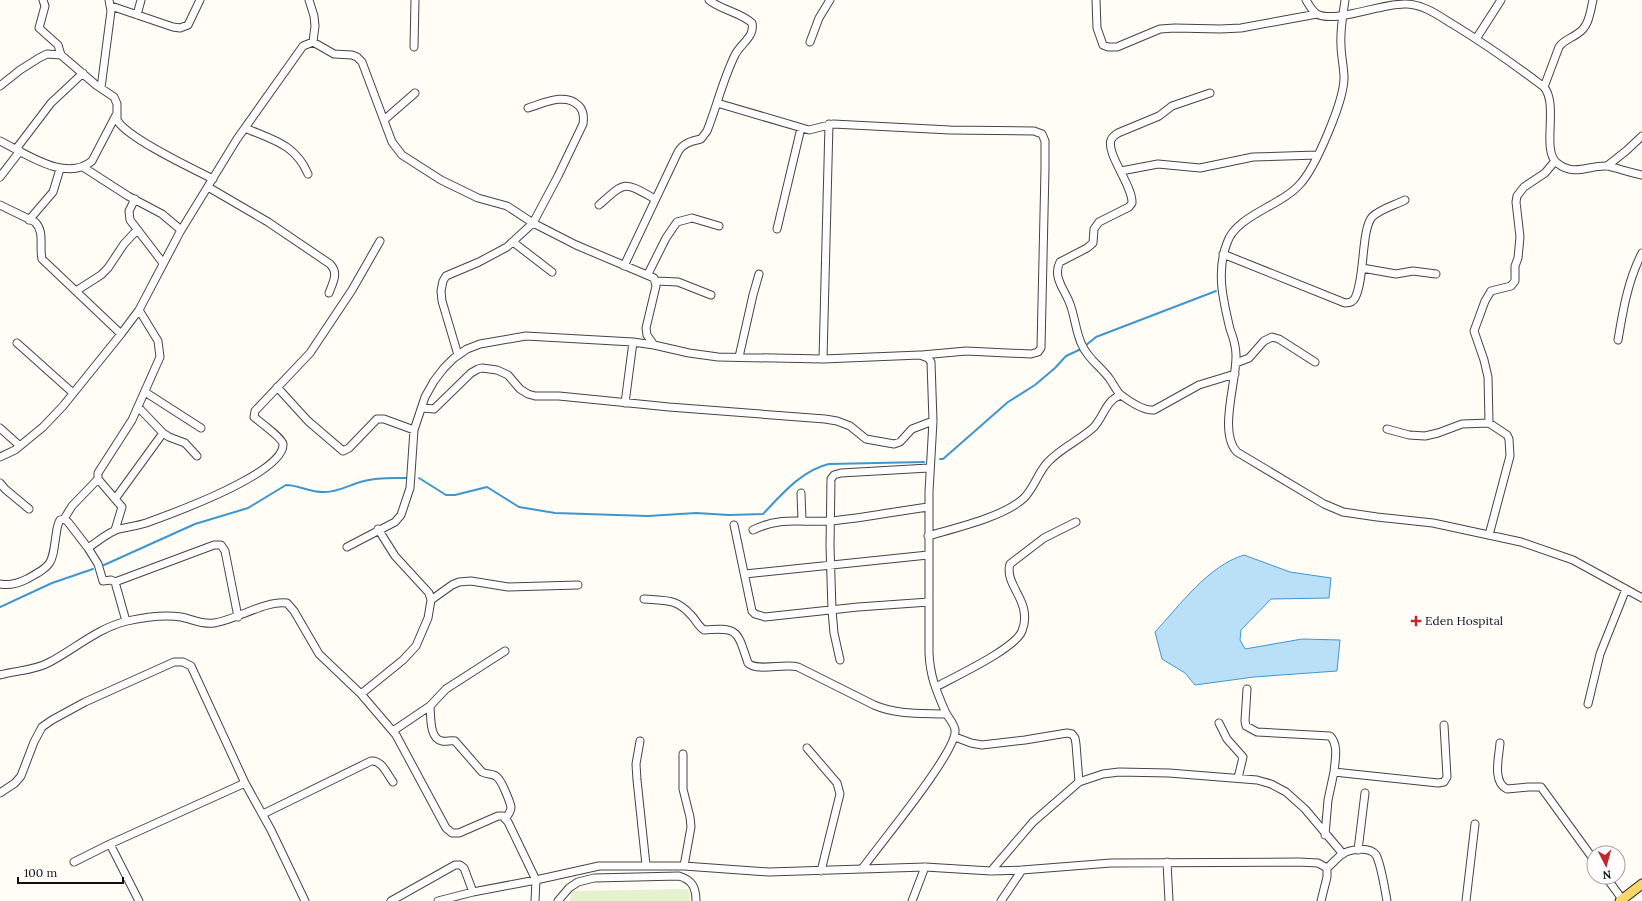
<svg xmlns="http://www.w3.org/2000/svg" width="1642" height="901" viewBox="0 0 1642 901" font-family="Lora,serif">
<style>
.pitch{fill:#e6f2cf}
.water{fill:#b9e0f7;stroke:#3f96cf}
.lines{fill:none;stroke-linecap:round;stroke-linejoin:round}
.stream{stroke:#3f96cf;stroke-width:2}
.minor-casing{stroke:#444;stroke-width:9}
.major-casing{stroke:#222;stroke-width:11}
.minor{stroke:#fff;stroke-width:7}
.major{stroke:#f9d66b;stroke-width:9}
.poi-dot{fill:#c4262e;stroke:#fff;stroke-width:1.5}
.labels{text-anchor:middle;stroke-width:4;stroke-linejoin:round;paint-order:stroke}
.poi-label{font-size:12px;fill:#111;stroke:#fff;text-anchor:start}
</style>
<rect width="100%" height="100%" fill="#fffdf5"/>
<!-- pitch -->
<path class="pitch" d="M 689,889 L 690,901 L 570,901 L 571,891 Z"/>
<!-- water -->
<path class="water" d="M 1244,555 L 1290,572 L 1331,578 L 1329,598 L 1271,599 L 1241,630 L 1240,640 L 1245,649 L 1302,639 L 1340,640 L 1337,671 L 1254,677 L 1195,685 L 1185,673 L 1162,659 L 1155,632 C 1180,605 1208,566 1244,555 Z"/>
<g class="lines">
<!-- stream -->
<path class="stream" d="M 1085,346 L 1096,337 L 1216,291
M 940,459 L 943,459 L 1008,402 L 1035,385 L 1055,368 L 1066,356 L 1081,349
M 419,478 L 446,495 L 455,495 L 487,487 L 519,507 L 555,513 L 648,516 L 696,513 L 729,515 L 763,514 C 781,495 802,470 829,464 L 924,462
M 104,565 L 195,524 L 248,508 L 286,485 C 299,485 311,493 325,492 C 339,492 351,484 364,481 C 378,477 393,478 407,478
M 0,607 L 52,583 L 93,569"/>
<defs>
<path id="minor" d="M 43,0 L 45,6 L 39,28 L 58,45 L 61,55
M 309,0 L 314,16 L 315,26 L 313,42
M 1096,0 L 1097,28 L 1103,45 L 1108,47 L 1117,47 L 1160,29 L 1175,28 L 1220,29 L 1241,28 L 1317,14
M 1306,0 C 1309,5 1312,11 1317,14 C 1335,24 1384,2 1407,4 C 1425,5 1439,16 1454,25 C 1485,44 1515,65 1544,87 C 1559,105 1541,150 1557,163 C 1575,177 1588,165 1607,166 C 1610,166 1613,168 1616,168 C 1624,171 1633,173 1642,175
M 1345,0 C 1343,15 1340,29 1341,45 C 1341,56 1344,67 1344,78 C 1344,101 1316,166 1301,183 C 1282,206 1236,215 1227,243 C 1216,271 1223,300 1230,329 C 1233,337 1236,347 1236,355 C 1237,381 1218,432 1237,452 L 1324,504 L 1343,512 L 1377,517 L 1433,523 L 1521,542 L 1573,560 L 1642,598
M 111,6 L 173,27 L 180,28 L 188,25 L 200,0
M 137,15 L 141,0
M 1476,39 L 1501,0
M 810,42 L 819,18 L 830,0
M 414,47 L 415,0
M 0,86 L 20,70 L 39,58 L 47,54 L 61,55 L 96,85 L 114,97 L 117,104 L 117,120 C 127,138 193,169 213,179
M 1544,87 L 1559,47 C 1564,40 1570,39 1577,34 C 1589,27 1590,13 1593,0
M 101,88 L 111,11 L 109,0
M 1210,93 L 1172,106 L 1159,116 L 1118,133 C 1115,135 1112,137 1111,140 C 1106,154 1133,186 1132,203 L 1129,207 L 1099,222 L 1094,229 L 1093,243 L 1087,248 L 1060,262 C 1052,277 1065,290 1070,304 C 1075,317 1076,333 1082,345 C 1088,359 1100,366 1109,378 C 1113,383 1116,391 1121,395 C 1129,401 1144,411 1154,410 L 1199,385 L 1235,374
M 717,103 L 809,130 L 833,124 L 950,130 L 1034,131 L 1042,134 L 1045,141 L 1045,169 L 1041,348 L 1038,352 L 1031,354 L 966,351 L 922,355
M 384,120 L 415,93
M 245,128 C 273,140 295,144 308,174
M 0,141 C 25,153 66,183 92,161 L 116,115
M 16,149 L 51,103 L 83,73
M 1607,166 L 1626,151 L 1642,136
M 83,167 L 128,196 L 162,214 L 181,230
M 1121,171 L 1158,164 L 1200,168 L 1253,157 L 1317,155
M 0,177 L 20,151
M 208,187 L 268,222 L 330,264 C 339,273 333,282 329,293
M 135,199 L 129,211 L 130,220 L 163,263
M 0,205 L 35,222 C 45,232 39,246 42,259 L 121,334
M 599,205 C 626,181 623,181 655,199
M 29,220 L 53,192 L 60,169
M 777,229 L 801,128
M 513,242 L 552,272
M 1223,254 L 1345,303 C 1349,303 1353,302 1355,298 C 1365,279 1361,230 1372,217 C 1380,209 1395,205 1405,200
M 624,266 L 678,152 C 683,143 692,141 701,139 L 707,131 C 717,106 723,79 735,55 C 741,43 755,37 752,23 C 740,12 721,10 709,0
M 1362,268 L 1396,274 L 1413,271 L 1436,274
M 648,274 L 666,238 L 677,222 L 692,218 L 719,226
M 656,281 L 678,282 L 711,295
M 76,291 L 101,275 L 108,268 L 124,244 L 137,230
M 1618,340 C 1623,310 1628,280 1642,253
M 17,343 L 73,393
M 458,355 L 442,301 L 441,291 L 443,281 L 446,276 L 453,273 L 479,262 L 507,247 L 533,223 L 558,176 L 583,124 C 584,117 584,111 579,106 C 566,92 544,103 528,108
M 739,357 L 753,295 L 759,274
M 823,359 L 829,124
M 1236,363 L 1249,358 L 1264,341 L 1272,337 L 1279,339 L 1315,362
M 277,387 L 308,421 L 343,451 L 349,448 L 377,419 L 384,419 L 414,430
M 145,392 L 201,428
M 625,403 L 633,342
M 138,407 L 163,433 L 169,437 L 185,443 L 197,456
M 422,408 L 434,409 L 471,373 L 478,369 L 482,368 L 497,370 L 508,375 L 520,389 L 528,394 L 535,396 L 559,396 L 669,407 L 825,419 L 837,421 L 850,426 L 866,439 L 894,444 L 900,442 L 912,429 L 933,421
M 1489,423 L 1488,377 L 1484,360 L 1474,331 L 1485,301 L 1491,291 L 1511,286 L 1515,281 L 1515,266 L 1518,258 L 1520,237 L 1516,202 L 1517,196 L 1524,187 L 1545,173 L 1555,161
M 0,428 L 20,446
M 1387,429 L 1409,435 L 1425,436 L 1438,433 L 1462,424 L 1489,423 L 1507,435 L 1509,439 L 1510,456 L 1489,535
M 0,457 L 15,450 L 43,427 L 63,406 L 121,334 L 139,310 L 180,232 L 237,139 L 303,46 L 313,42 L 334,54 L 352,55 L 357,57 L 362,62 L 392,142 L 402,155 L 441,180 L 478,198 L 507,206 L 533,223 L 576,245 L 654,278 L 656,286 L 646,328 L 647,335 L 654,345 L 689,353 L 718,357 L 823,359 L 920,355 L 928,358 L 931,362 L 933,421 L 929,492 L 929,653 C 930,676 936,690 945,711 C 948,718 954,723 955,730 C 958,751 878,846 862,869
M 0,483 L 5,489 L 29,509
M 801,493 L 802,521
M 115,499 L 163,433
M 64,519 L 72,506 L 98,479
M 734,525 L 752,611 L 755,614 L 765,617 L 858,607 L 929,602
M 115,530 L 122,507 L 98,479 L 98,473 L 132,420 L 160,357 L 158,341 L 139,310
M 753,530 C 781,516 802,523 831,521 C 864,518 896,511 929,507
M 928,536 C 955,528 1004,517 1024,498 C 1035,487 1038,472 1048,462 C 1061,448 1080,440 1094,427 C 1104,416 1106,400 1121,395
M 347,547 L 395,522 L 401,515 L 410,488 L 414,430 L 425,397 L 434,381 L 444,368 L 454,358 L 467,349 L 480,344 L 526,336 L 633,342 L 654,345
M 88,548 C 97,542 106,534 116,530 C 126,527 137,526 146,523 C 171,514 285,473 283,444 C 282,438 260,422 254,417 L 255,411 L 310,353 L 352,290 L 380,241
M 745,574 L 928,555
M 115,582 L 214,545 L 221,545 L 225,551 L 238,617
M 0,584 C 10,586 19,583 27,579 C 53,565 52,564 56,535 C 57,530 57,525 60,520 L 64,519 L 68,522 L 88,548 L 98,564 L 103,581 L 111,580 L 115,582 L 126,621
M 644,599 C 666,601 676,598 691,615 C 696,620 698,626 704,630 C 739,627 737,631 748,663 C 756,672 785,663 798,667 L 874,705 C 897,715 922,713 946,714
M 431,600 L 452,585 L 459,582 L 471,581 L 508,587 L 578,585
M 840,660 L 834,633 L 832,610 L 830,546 L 831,479 L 834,475 L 841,473 L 929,468
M 0,675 C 17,670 34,671 50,662 C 76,648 98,628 127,621 C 145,617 163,614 181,617 C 192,619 202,625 214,623 C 236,620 266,600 287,603 L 294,611 L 319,654 L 361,694 L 396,735 L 446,828 L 452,833 L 459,833 L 498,816 L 503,816 L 508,822 L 536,880 L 535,901
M 936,687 C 954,677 1015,649 1022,631 C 1026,621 1025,610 1021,601 C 1016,589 1006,577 1010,564 L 1044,538 L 1076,522
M 1247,689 L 1245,721 L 1246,726 L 1257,732 L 1330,736 C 1339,745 1335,760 1334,772 L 1438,783 L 1444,782 L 1447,777 L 1444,725
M 361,694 L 403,660 L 416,646 L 428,618 L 431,600 L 429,593 L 395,556 L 378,529
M 1588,704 L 1600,654 L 1626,589
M 430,706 L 446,689 L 505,651
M 1219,723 L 1227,739 L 1243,757 L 1238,778
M 393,731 L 430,706 C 431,715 429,739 442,741 C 447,742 450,740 455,741 L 482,772 C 487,775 493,773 497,777 C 502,781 510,802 511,807 C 511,812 508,815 505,819
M 955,737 L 971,743 L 982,745 L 1025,740 L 1067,733 L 1072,734 L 1075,738 L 1076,744 L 1079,782
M 640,741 L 636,764 L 637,780 L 646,865
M 1500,743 C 1499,757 1492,782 1507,789 L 1528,787 L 1541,787 L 1594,860
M 807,748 L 837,783 L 840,794 L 821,871
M 683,754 L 683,789 L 690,817 L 691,827 L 684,866
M 0,793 L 15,783 L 21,776 L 34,742 L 42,727 L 52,720 L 85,702 L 174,662 L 183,662 L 191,666 L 245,783 L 271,830 L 305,901
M 263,814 L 371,761 C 382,760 387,774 393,782
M 1325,835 L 1328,800 L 1334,772
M 110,844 L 139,901
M 1358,850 L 1365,793
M 74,862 L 110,844 L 245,783
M 1167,862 L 1169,901
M 1327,868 C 1332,864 1336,859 1341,855 C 1349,849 1369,846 1376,855 C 1381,864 1385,890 1387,901
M 991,871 L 1033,822 L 1079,782 L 1103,774 L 1119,772 L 1169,773 L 1257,780 L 1271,784 L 1286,792 L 1305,809 L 1343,854
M 1606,877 L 1622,899
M 391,901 L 455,865 L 460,865 L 464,868 L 473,892
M 438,901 L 473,892 L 536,880 L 599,866 L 684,866 L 769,872 L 925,867 L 991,871 L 1022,870 L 1111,863 L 1299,862 L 1318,863 L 1327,868 L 1327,877 L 1321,901
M 558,901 L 569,888 L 578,882 L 594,878 L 679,876 C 692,880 696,887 696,901
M 912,901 L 925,867
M 1001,901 L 1022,870
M 1466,901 L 1475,824"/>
<path id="major" d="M 1620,901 L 1642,884"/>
</defs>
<!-- minor casing -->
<use href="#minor" class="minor-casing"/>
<!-- major casing -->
<use href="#major" class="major-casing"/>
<!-- minor -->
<use href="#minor" class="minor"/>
<!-- major -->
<use href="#major" class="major"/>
</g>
<!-- markers -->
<path class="poi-dot" d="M1414 615h4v4h4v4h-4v4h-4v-4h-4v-4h4z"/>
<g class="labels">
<!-- poi labels -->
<g class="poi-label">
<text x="1425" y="625">Eden Hospital</text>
</g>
</g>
<!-- north arrow -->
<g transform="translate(1606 865) rotate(174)"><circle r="19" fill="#ffffff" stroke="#a0a0a0"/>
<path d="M0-3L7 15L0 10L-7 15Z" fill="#c4262e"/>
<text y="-6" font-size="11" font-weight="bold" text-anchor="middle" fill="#111111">N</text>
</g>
<!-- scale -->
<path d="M18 877v6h105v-6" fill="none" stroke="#111111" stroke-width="2"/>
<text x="24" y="877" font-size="12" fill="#111111" stroke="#ffffff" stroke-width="3" paint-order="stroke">100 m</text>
</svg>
